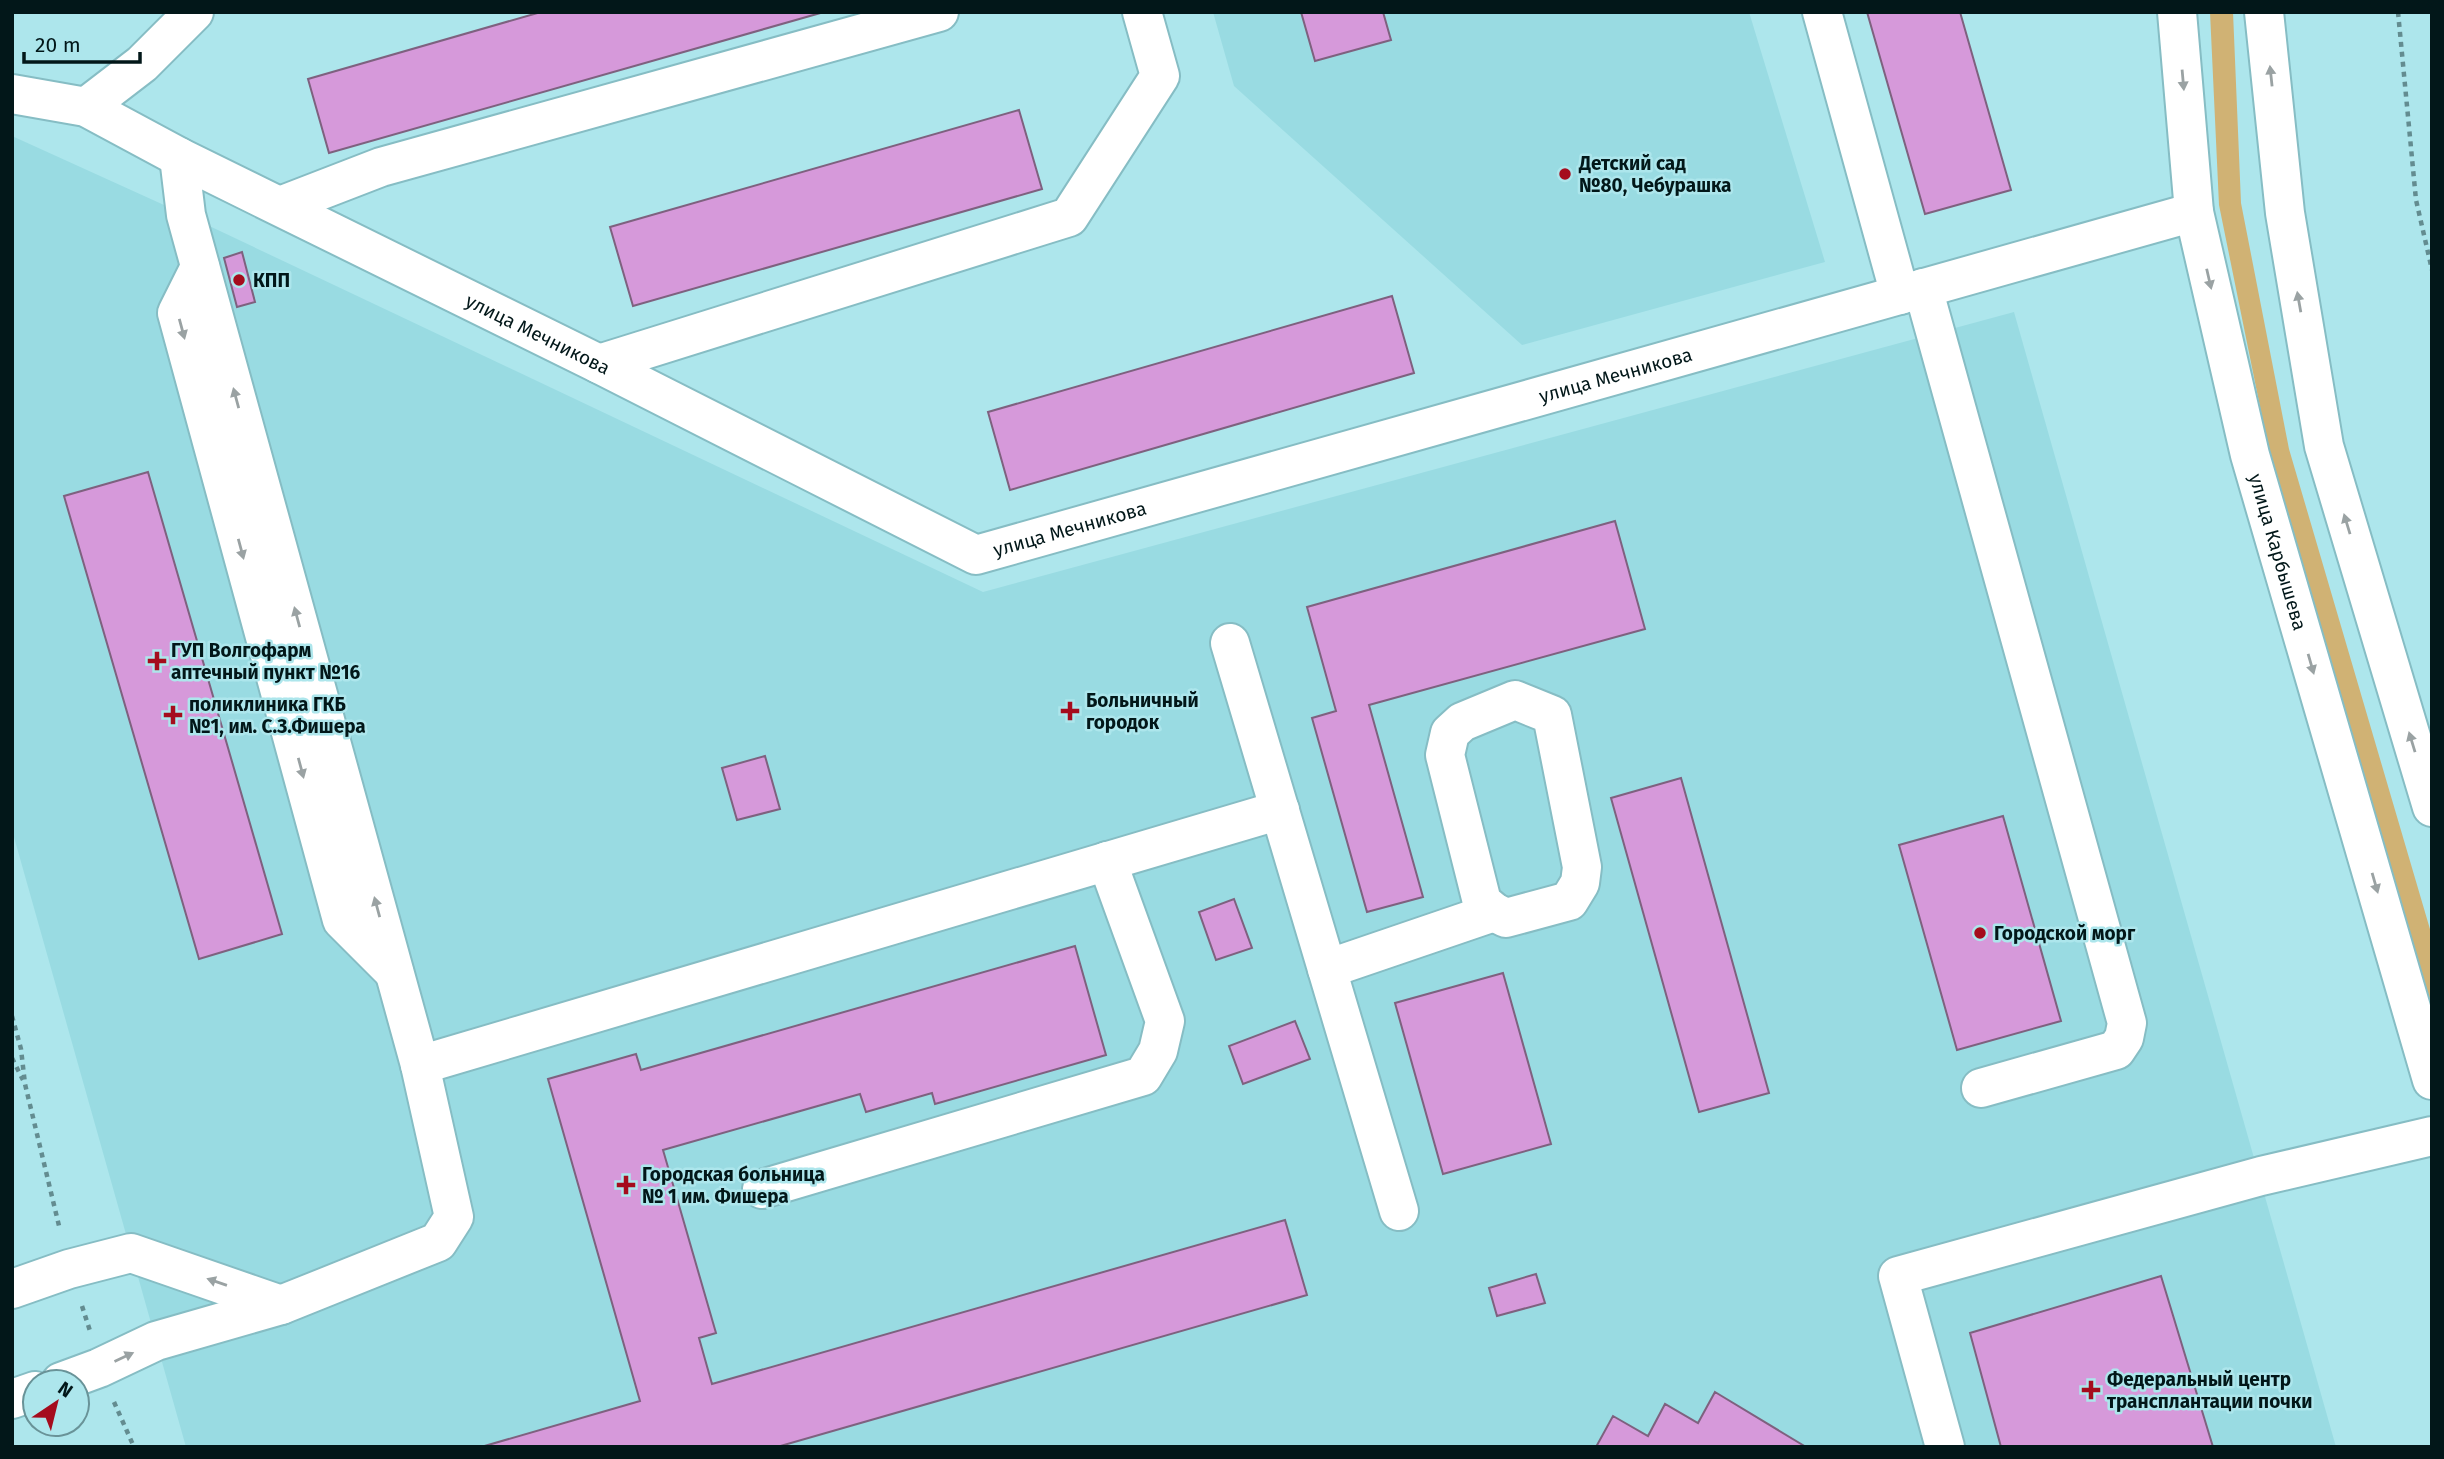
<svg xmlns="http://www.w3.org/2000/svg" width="2444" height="1459" viewBox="0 0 2444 1459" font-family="'Fira Sans',sans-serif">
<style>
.built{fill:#99dbe2}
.green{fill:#d0b274}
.building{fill:#d699da;stroke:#7e617f;stroke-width:2}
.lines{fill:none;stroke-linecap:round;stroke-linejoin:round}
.minor-casing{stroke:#86bdc4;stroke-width:42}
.path{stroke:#638c90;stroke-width:4.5;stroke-dasharray:5 5;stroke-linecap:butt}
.minor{stroke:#fff;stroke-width:38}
.oneway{fill:#9aa2a3}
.poi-dot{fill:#a50c1d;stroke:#ade6ec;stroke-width:2.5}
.labels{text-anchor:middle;stroke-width:5;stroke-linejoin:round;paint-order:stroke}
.poi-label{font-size:19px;font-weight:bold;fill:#021719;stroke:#ade6ec;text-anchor:start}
.street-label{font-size:19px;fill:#021719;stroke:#ade6ec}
</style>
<rect width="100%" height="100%" fill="#ade6ec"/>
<!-- built -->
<path class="built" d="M 1213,12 L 1749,12 L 1825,262 L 1522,345 L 1234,86 Z
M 12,136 L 186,215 L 983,592 L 2014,312 L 2336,1447 L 186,1447 L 12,830 Z"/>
<!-- green -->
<path class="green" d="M 2210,12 L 2233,12 L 2241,203 L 2289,449 L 2432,936 L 2432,1010 L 2269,451 L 2219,205 Z"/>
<!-- building -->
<path class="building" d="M 541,12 L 824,12 L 329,153 L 308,79 Z
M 1301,12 L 1383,12 L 1391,40 L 1315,61 Z
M 1867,12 L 1960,12 L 2011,190 L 1925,214 Z
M 1019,110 L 1042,189 L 633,306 L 610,227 Z
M 242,252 L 255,302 L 237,307 L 224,258 Z
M 1392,296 L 1414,373 L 1010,490 L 988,412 Z
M 148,472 L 282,934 L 199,959 L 64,496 Z
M 1615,521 L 1645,629 L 1369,705 L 1423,897 L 1367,912 L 1312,718 L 1336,711 L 1307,607 Z
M 765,756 L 780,809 L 737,820 L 722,768 Z
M 1681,778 L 1769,1093 L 1699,1112 L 1611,798 Z
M 2003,816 L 2061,1021 L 1957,1050 L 1899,845 Z
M 1234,899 L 1252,948 L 1216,960 L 1199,912 Z
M 1075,946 L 1106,1055 L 935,1104 L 932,1093 L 866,1112 L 860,1094 L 663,1150 L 716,1333 L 699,1338 L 712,1384 L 1285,1220 L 1307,1295 L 777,1447 L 481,1447 L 640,1401 L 548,1079 L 636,1054 L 641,1070 Z
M 1503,973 L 1551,1144 L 1443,1174 L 1395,1003 Z
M 1295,1021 L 1310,1059 L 1243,1084 L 1229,1046 Z
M 1536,1274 L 1545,1303 L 1497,1316 L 1489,1288 Z
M 2161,1276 L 2213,1447 L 2001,1447 L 1970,1333 Z
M 1715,1392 L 1806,1447 L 1596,1447 L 1613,1416 L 1648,1436 L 1665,1404 L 1698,1423 Z"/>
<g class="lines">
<defs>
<g id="minor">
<path d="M 1822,12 L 1900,295"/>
<path id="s1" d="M 2177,12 L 2194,212 L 2250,455 L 2432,1080"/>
<path d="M 2264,12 L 2285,213 L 2324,446 L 2432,807"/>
<path id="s2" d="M 12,94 L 86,107 L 179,157 L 599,364 L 976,555 L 2194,212"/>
<path d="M 86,107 L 142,64 L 194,12"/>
<path d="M 280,206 L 381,167 L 939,12"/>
<path d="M 200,267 L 177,313 L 342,920 L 394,972"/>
<path d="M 1923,288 L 2127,1023 L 2124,1038 L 2116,1050 L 1981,1088"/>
<path d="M 599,364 L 1069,217 L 1160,76 L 1142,12"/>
<path d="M 1230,643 L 1399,1211"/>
<path d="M 1515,700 L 1552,715 L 1582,867 L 1580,883 L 1569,901 L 1506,918 L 1494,912 L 1482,902 L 1445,755 L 1450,733 L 1462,722 Z"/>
<path d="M 1327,969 L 1494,912"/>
<path d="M 420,1065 L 1280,810"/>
<path d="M 762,1189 L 1143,1076 L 1158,1051 L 1165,1021 L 1107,861"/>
<path d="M 12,1289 L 69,1269 L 131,1253 L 281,1305"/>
<path d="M 61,1382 L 99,1368 L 156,1341 L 281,1305 L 438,1242 L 454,1217 L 420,1065 L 186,215 L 179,157"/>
<path d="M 12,1399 L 35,1391"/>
<path d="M 1945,1447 L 1898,1276 L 2261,1176 L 2432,1136"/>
</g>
</defs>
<!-- minor casing -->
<use href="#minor" class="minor-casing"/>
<!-- path -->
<path class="path" d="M 2398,12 L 2416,200 L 2432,270
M 12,1016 L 21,1049 L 25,1084 L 60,1230
M 12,1058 L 23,1080
M 82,1306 L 90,1331
M 114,1402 L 134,1447"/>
<!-- minor -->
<use href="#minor" class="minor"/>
</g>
<!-- one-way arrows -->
<defs><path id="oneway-solid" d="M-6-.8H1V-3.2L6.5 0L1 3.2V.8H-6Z" transform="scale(1.75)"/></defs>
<g class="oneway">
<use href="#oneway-solid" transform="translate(2271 76) rotate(-96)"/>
<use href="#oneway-solid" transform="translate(2183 80) rotate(85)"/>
<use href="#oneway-solid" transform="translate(2209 279) rotate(77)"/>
<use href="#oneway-solid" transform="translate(2299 302) rotate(-100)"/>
<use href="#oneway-solid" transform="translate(182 329) rotate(75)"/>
<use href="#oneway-solid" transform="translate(236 398) rotate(-105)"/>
<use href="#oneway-solid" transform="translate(2347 524) rotate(-107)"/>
<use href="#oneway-solid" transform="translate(241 549) rotate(75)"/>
<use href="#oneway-solid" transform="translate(297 617) rotate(-105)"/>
<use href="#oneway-solid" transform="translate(2311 664) rotate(74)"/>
<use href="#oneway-solid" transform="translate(2412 742) rotate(-107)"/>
<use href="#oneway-solid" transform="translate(301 768) rotate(75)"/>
<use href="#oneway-solid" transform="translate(2375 883) rotate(74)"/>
<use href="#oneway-solid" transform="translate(377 907) rotate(-105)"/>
<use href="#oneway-solid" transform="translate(217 1282) rotate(-161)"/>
<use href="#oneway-solid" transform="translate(124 1357) rotate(-25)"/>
</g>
<!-- markers -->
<g class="poi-dot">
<circle cx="1565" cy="174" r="7"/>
<circle cx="239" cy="280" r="7"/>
<path d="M153.5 650.5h7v7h7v7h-7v7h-7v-7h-7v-7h7z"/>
<path d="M1066.5 700.5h7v7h7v7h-7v7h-7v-7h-7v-7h7z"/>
<path d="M169.5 704.5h7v7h7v7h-7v7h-7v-7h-7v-7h7z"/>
<circle cx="1980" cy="933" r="7"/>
<path d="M622.5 1174.5h7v7h7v7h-7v7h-7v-7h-7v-7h7z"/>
<path d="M2087.5 1379.5h7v7h7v7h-7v7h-7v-7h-7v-7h7z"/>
</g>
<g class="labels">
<!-- poi labels -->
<g class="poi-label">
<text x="1579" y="170">Детский сад<tspan x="1579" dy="22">№80, Чебурашка</tspan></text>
<text x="253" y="287">КПП</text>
<text x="171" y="657">ГУП Волгофарм<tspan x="171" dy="22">аптечный пункт №16</tspan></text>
<text x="1086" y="707">Больничный<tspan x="1086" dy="22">городок</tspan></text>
<text x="189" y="711">поликлиника ГКБ<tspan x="189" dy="22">№1, им. С.З.Фишера</tspan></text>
<text x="1994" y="940">Городской морг</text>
<text x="642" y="1181">Городская больница<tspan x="642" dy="22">№ 1 им. Фишера</tspan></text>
<text x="2107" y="1386">Федеральный центр<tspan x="2107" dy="22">трансплантации почки</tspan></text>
</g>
<!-- street labels -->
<g class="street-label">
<text dy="7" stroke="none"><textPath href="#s2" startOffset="581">улица Мечникова</textPath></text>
<text dy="7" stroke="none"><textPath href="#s2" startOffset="1736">улица Мечникова</textPath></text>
<text dy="7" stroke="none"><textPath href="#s2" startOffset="1169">улица Мечникова</textPath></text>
<text dy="7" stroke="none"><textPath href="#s1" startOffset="551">улица Карбышева</textPath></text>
</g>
</g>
<!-- border -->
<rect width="2444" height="1459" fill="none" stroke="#021719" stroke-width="28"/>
<!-- north arrow -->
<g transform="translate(56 1403) rotate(35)"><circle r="33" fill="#ade6ec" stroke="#699398" stroke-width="2"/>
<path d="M0-5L12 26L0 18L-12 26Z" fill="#a50c1d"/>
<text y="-10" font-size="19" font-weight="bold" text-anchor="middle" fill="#021719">N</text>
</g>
<!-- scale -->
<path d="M24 52v10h116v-10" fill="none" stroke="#021719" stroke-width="3.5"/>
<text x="35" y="52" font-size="21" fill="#021719" stroke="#ade6ec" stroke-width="5" paint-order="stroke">20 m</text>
</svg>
